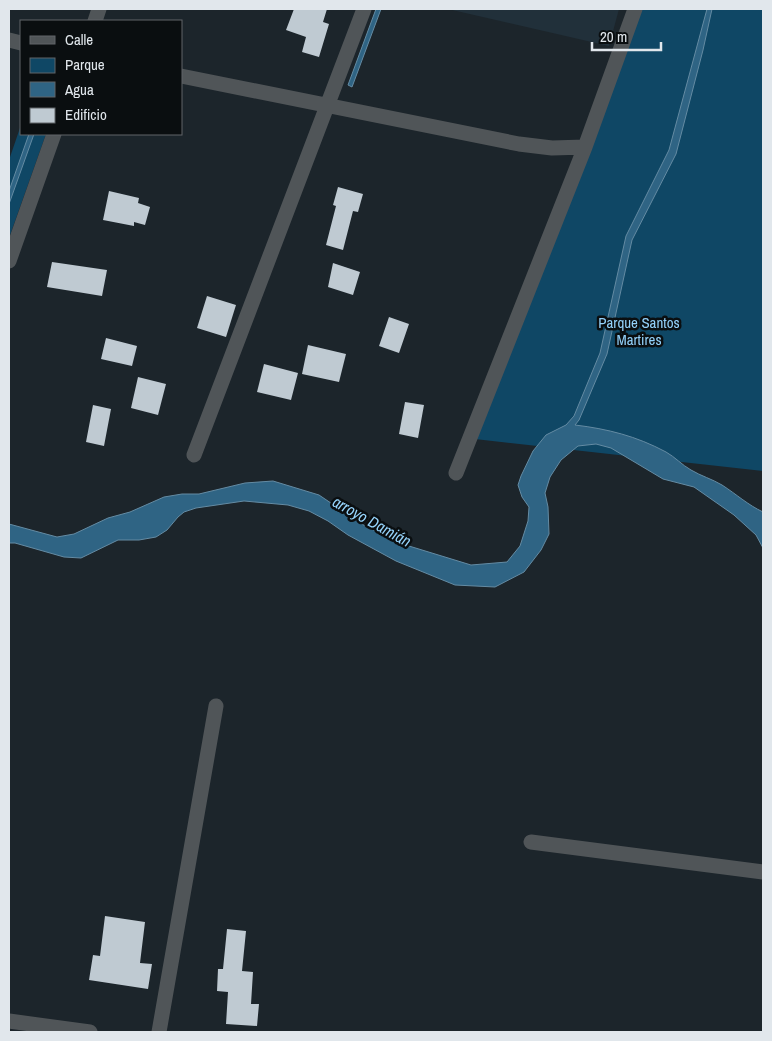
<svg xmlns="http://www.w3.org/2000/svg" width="772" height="1041" viewBox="0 0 772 1041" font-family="'Archivo Narrow',sans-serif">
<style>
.built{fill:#21303a}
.green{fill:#0f4765}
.water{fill:#2f6484;stroke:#648ba3}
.building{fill:#bfcad2}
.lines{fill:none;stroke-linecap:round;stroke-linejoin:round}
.minor{stroke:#505558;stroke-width:15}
.labels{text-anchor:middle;stroke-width:5;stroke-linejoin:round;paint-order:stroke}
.park-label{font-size:15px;fill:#93d1fa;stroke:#0a0e10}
.water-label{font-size:16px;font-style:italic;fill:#96d4fc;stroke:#0a0e10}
</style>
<rect width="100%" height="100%" fill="#1c252b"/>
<!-- built -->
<path class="built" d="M 448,9 L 619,9 L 609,46 Z"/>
<!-- green -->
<path class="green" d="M 631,9 L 763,9 L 763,471 L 466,438 Z
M 21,125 L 21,134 L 46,134 L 9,238 L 9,160 Z"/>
<!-- water -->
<path class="water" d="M 376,9 L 381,9 L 352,87 L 348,85 Z
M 707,9 L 712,9 L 703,50 L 676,154 L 632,240 L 607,354 L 579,420 L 575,425 C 608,429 636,436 666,452 C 675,457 682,465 691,470 C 701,476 712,479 722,485 C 736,494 748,505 763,512 L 763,548 L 756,535 L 734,515 L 694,487 L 663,479 L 611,448 L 596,444 L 578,446 L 561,460 L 550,477 L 545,493 L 548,507 L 549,534 L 541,550 L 524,572 L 495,587 L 455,585 L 396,561 L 348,535 L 328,521 L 309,511 L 288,505 L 244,501 L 196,508 L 184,512 L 178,517 L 167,530 L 156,537 L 139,540 L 118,540 L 81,558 L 64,557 L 15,543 L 9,543 L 9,524 L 57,537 L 74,534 L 108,518 L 130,512 L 164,497 L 182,494 L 199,494 L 245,483 L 273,481 L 319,495 L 365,526 L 409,546 L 471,565 L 507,562 L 520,546 L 528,521 L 529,507 L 522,497 L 518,485 L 521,476 L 533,451 L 546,435 L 566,425 L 574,416 L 600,353 L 626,236 L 669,150 Z
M 29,134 L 34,134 L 9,204 L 9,191 Z"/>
<!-- building -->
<path class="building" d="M 294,9 L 327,9 L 323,22 L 329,24 L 319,57 L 302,52 L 306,37 L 286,30 Z
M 338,187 L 363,194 L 358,212 L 353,211 L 343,250 L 326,245 L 336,206 L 333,205 Z
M 109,191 L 139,198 L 138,203 L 150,207 L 145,225 L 134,222 L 134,226 L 103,220 Z
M 52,262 L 107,270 L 102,296 L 47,287 Z
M 333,263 L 360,272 L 353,295 L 328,287 Z
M 207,296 L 236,305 L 226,337 L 197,328 Z
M 389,317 L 409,324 L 399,353 L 379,346 Z
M 106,338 L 137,346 L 132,366 L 101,359 Z
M 308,345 L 346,354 L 339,382 L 302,374 Z
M 264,364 L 298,373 L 291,400 L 257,392 Z
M 138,377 L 166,384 L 158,415 L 131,408 Z
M 405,402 L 424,405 L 418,438 L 399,434 Z
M 93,405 L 111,409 L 104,446 L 86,442 Z
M 105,916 L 145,922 L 140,963 L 152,964 L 148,989 L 89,980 L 93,955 L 100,956 Z
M 227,929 L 246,931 L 242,971 L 253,972 L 251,1004 L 259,1004 L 257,1026 L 226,1024 L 228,992 L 217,991 L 218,969 L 223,969 Z"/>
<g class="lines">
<!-- minor -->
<path class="minor" d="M 95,21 L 99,9
M 9,40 L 21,43
M 181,76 L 519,144 L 552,148 L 585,147
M 9,261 L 54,134
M 194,455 L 364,9
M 456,473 L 585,147 L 635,9
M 531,842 L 763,872
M 9,1021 L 90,1032
M 159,1032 L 216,706"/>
</g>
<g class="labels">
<!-- park labels -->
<g class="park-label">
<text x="639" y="328">Parque Santos<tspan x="639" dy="17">Martires</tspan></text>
</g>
<!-- water labels -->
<g class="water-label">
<text transform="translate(372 521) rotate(29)" y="6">arroyo Damián</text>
</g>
</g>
<!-- border -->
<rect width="772" height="1041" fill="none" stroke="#e1e7ec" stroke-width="20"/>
<!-- legend -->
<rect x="20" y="20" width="162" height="115" fill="#0a0e10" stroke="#606568"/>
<rect x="30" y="36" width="25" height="8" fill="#505558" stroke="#606568"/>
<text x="65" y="45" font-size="15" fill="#e1e7ec">Calle</text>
<rect x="30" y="58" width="25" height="15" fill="#0f4765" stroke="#606568"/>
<text x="65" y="70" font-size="15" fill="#e1e7ec">Parque</text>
<rect x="30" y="82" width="25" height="15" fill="#2f6484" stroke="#606568"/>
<text x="65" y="95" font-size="15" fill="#e1e7ec">Agua</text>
<rect x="30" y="108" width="25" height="15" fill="#bfcad2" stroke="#606568"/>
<text x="65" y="120" font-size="15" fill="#e1e7ec">Edificio</text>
<!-- scale -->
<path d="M592 42v8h69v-8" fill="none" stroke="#e1e7ec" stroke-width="2.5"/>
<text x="600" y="42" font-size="15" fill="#e1e7ec" stroke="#0a0e10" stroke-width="4" paint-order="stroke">20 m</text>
</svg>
